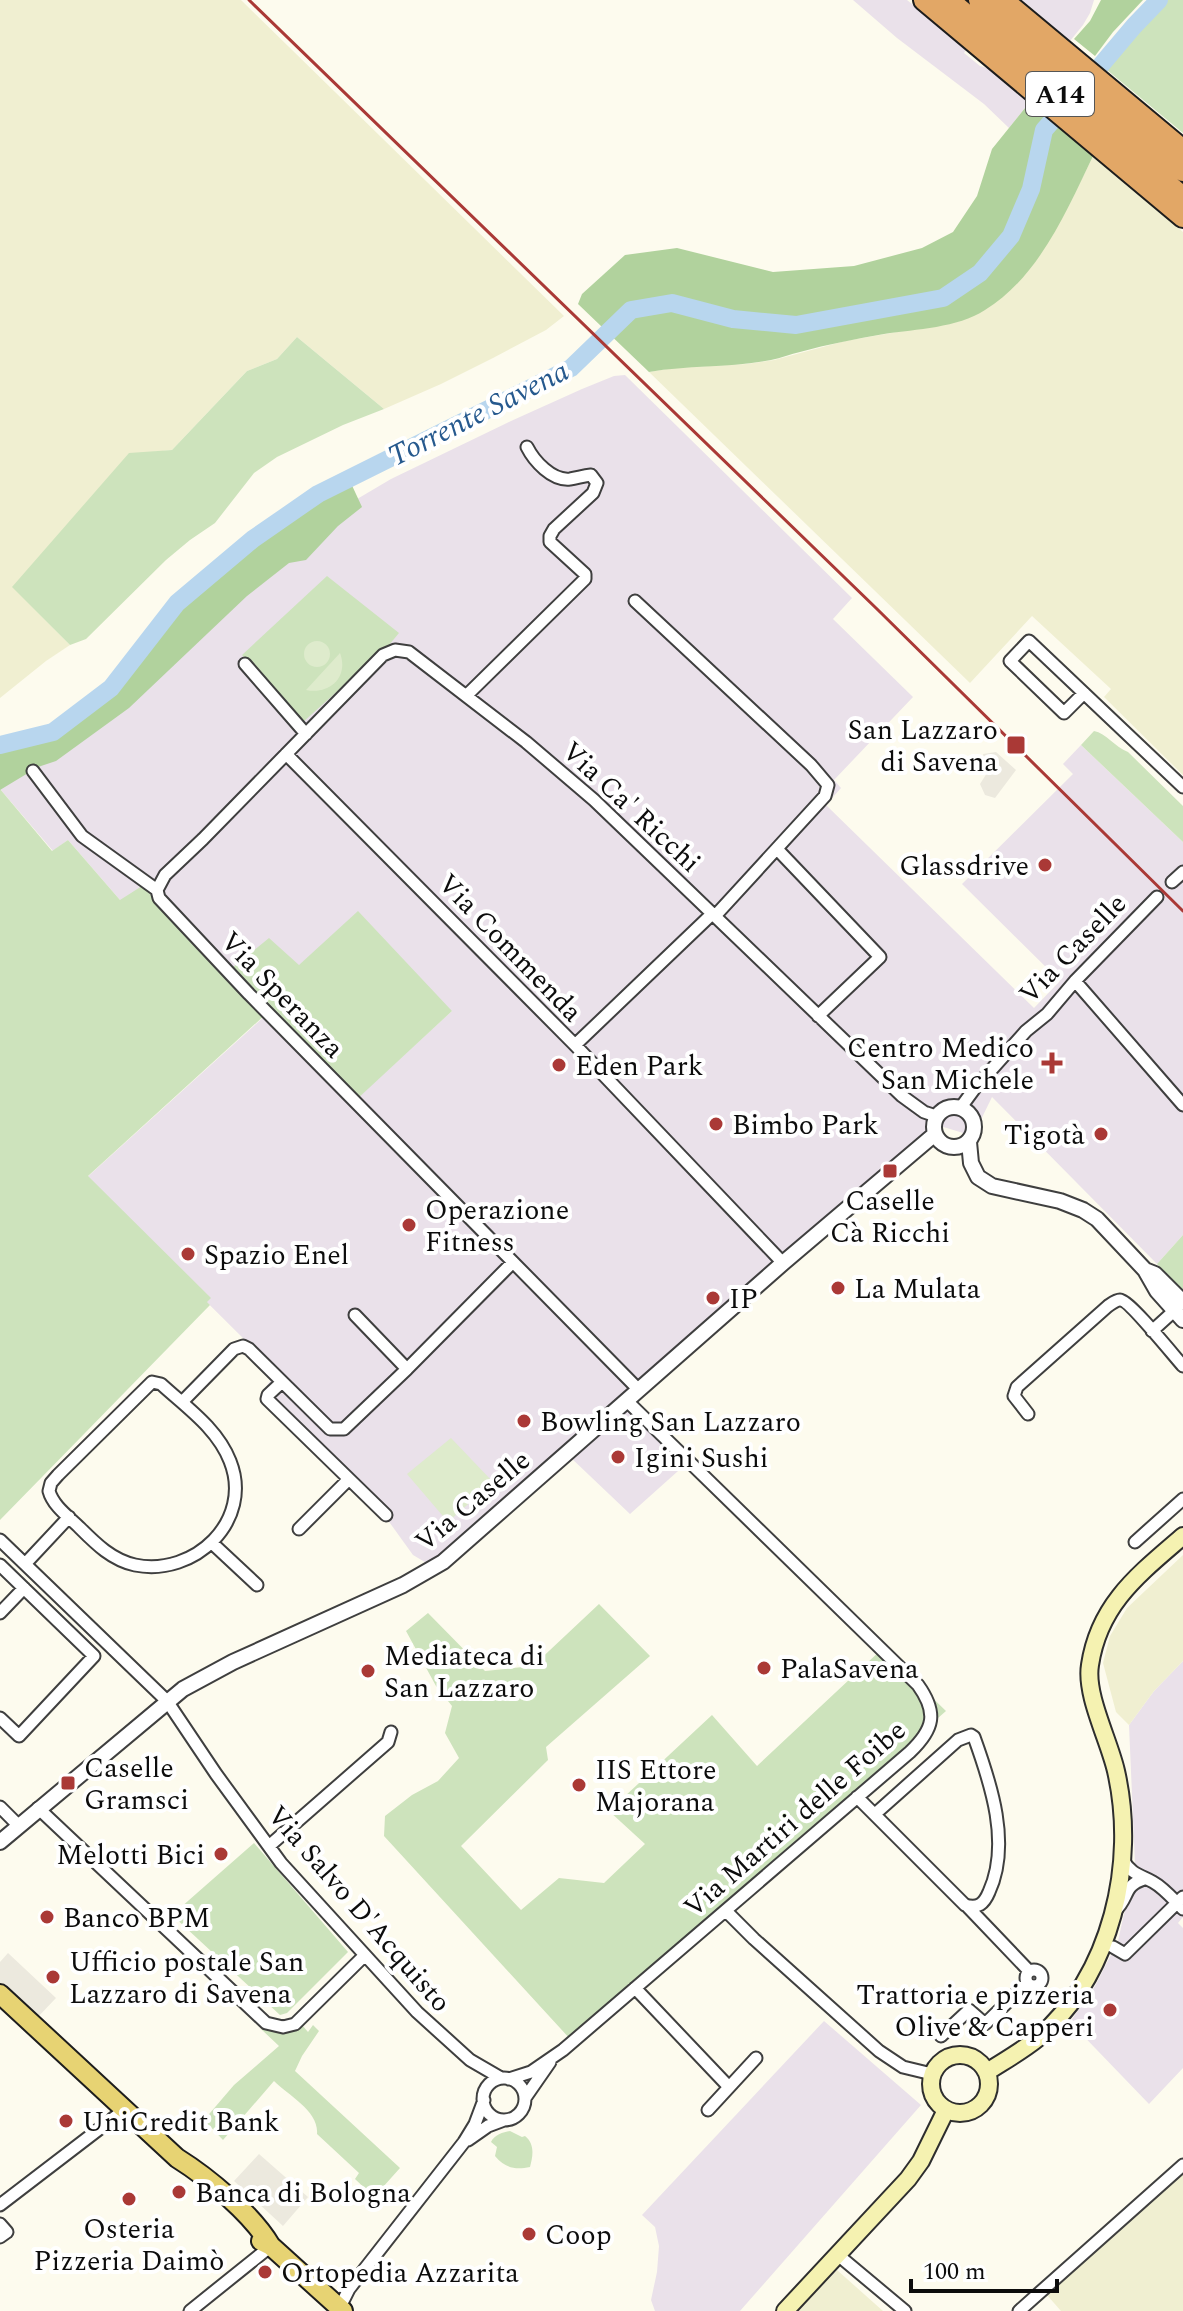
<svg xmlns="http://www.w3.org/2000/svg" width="1183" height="2311" viewBox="0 0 1183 2311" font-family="Spectral,serif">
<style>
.industrial{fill:#eae1ea}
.farmland{fill:#f0efd1}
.green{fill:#cde3bc}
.forest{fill:#b1d29d}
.pitch{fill:#deebcc}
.plaza{fill:#ece9de}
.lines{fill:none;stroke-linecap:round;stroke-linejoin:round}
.river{stroke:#b8d6ee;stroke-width:18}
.minor-casing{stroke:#3f3f3f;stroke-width:15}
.tertiary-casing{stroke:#3f3f3f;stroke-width:18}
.secondary-casing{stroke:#2e2e2e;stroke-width:20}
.primary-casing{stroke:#1d1d1d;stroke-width:22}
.motorway-casing{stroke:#1d1d1d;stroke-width:24}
.minor{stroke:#fff;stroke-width:11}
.tertiary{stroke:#fff;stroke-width:14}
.secondary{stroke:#f5f2b1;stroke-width:16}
.primary{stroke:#e7d373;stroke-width:18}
.motorway{stroke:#e2a766;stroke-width:20}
.rail{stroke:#aa3936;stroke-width:3}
.poi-dot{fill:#aa3936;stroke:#fff;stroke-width:3}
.labels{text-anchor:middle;stroke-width:8;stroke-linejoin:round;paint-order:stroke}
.shield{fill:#fff;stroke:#555;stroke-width:2}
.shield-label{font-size:26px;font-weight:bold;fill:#0c0c0c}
.poi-label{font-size:28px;fill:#0c0c0c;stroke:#fff;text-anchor:start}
.street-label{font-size:28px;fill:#0c0c0c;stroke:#fff}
.water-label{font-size:30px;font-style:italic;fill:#26598e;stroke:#fff}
</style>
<rect width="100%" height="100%" fill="#fdfbee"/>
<!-- industrial -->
<path class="industrial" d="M 853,0 L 907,0 L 967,48 L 964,53 L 980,66 L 991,69 L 1029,103 L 1009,128 L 984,104 L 897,38 Z
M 1022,0 L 1094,0 L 1090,13 L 1083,25 L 1070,41 Z
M 625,375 L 852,598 L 833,619 L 913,697 L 834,780 L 841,788 L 826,805 L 1034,1008 L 1060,981 L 962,884 L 1073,774 L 1063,764 L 1081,745 L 1183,842 L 1183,1235 L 1157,1264 L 992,1097 L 973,1136 L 937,1125 L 622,1401 L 687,1463 L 630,1514 L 569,1456 L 435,1568 L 413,1555 L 382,1512 L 261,1393 L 277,1372 L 84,1180 L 267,1014 L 355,1100 L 452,1011 L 299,965 L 227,972 L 120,900 L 68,840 L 53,851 L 0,789 L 325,518 L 391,479 L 511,421 L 582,389 L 614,376 Z
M 1183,1661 L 1183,1917 L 1178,1923 L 1183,1928 L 1183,2068 L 1149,2104 L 1070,2022 L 1095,1986 L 1118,1941 L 1135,1864 L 1129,1725 L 1154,1691 Z
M 824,2021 L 921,2105 L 740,2311 L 655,2311 L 651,2300 L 657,2272 L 659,2246 L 655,2227 L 642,2215 Z"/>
<!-- farmland -->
<path class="farmland" d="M 0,0 L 241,0 L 564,316 L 546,330 L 493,358 L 441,384 L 384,409 L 297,337 L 277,359 L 247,371 L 172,450 L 153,452 L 13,587 L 70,645 L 46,661 L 0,698 Z
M 1093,156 L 1183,232 L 1183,775 L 1104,697 L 1111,689 L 1032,616 L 970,683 L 649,372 L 673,368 L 746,364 L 774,360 L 845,341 L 960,321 L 1033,263 L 1068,207 Z
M 1183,1555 L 1183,1661 L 1154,1691 L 1129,1725 L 1116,1712 L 1103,1663 L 1110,1636 L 1127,1608 Z
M 1183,2171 L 1183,2311 L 1061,2311 L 1040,2287 Z
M 837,2270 L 883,2311 L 798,2311 Z"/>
<!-- green -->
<path class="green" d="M 1159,0 L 1183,0 L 1183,133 L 1101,65 L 1134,26 Z
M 297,337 L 384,409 L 343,425 L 277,457 L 254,473 L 215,523 L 190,540 L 166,560 L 86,639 L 70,645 L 12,587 L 129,453 L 172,450 L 247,371 L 277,359 Z
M 327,576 L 399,633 L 389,645 L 302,723 L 242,655 Z
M 1094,731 C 1106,733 1115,747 1128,752 L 1183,806 L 1183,842 L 1081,745 Z
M 0,789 L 52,851 L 68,840 L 120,900 L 142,886 L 227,972 L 269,938 L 299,965 L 358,911 L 452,1011 L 355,1101 L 266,1014 L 88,1176 L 211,1298 L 207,1302 L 210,1305 L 0,1520 Z
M 1183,1235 L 1183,1292 L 1157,1264 Z
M 599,1604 L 650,1656 L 546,1747 L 548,1760 L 461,1846 L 521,1910 L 559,1878 L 604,1883 L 645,1844 L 609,1811 L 712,1715 L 757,1766 L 882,1649 L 946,1711 L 571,2040 L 384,1836 L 385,1816 L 412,1795 L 438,1781 L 459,1758 L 445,1733 L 452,1706 L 436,1686 L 406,1631 L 428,1613 L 485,1671 L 533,1666 Z
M 254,1843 L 348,1952 L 287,2013 L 280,2015 L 172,1915 Z
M 302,2025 L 308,2032 L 313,2025 L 319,2031 L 302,2056 L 295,2071 L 400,2168 L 374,2197 L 355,2179 L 359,2173 L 317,2134 C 319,2111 289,2096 274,2081 L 223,2140 L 204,2120 L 234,2085 L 279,2046 L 261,2029 C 278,2033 287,2033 302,2025 Z
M 510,2131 L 522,2137 L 525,2136 C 535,2144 533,2156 530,2167 C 515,2170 505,2168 495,2156 L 497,2147 L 491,2142 C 494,2135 503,2132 510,2131 Z"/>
<!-- forest -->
<path class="forest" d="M 1101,0 L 1143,0 L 1113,32 L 1095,56 L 1074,39 L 1090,21 Z
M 1029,103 L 1093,156 C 1067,210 1039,277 985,310 C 957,328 917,329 884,334 C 856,339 828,344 800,352 C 791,354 781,358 771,360 C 731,368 689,365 649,372 L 578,304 L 582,294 L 625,255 L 677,248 L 773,272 L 854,266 L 922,248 L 953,232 L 977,196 L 992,149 Z
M 349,479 L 362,507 L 338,526 L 306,560 L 289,563 L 247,596 L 129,708 L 56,761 L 38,767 L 0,790 L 0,745 L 53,732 L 111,688 L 177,603 L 253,539 L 318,494 Z"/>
<!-- pitch -->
<path class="pitch" d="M304 654a13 13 0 1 1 26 0a13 13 0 1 1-26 0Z
M 340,653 C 349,677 330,695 306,690 Z
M 451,1438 L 493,1482 L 448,1522 L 407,1474 Z"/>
<!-- plaza -->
<path class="plaza" d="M 996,752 L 1016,770 L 995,798 L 985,795 L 980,784 L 987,773 L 983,754 Z
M 8,1953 L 56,1998 L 36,2019 L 0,1987 L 0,1962 Z
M 259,2154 L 308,2197 L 283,2226 L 234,2181 Z"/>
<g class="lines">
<!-- river -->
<path class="river" d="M 1085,84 L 1134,26 L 1159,0
M 0,745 L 53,732 L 111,688 L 177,603 L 253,539 L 318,494 L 571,368 L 631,310 L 672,303 L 733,319 L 796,325 L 943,298 L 980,273 L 1011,236 L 1031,189 L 1044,130 L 1068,103"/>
<defs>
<path id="minor" d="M 635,601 L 811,765 L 828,785 L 825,796 L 715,916
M 245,664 L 306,734
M 1084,693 L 1064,713 L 1010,661 L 1029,641 L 1183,787
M 466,696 L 585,579 L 585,574 L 550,542 L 550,536 L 554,529 L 593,493 L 597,483 L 591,475 C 583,476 577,478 570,479 C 552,481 534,461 527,447
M 286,754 L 575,1045 L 783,1263
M 33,771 L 82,836 L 157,890
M 777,849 L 880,957 L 818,1016
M 1172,882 L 1183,872
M 1075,981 L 1183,1105
M 575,1045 L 712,914
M 961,1107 L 975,1088 L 1026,1031 L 1047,1014 L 1075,981 L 1157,897
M 355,1315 L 407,1369
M 1152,1331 L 1174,1311
M 152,1382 L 161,1384 C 186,1407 217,1428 230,1461 C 254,1521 194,1577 135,1565 C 112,1560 96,1544 80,1528 C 69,1517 53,1506 49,1491 L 51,1483 L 58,1475 Z
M 282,1382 L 268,1395 L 267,1399 L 386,1515
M 639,1390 L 249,994 L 159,898 L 157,890 L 165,875 L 203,839 L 383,655 L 395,650 L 409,652 L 526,742 L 594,800 L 902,1096 L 924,1112 L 936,1116
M 182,1402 L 234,1349 L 243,1346 L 249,1349 L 330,1429 L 344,1429 L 407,1369 L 513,1262
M 1028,1414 L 1014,1396 L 1017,1387 L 1108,1306 C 1111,1304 1116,1300 1120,1300 C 1129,1300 1174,1356 1183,1366
M 299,1529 L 349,1479
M 0,1540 L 167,1701 L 216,1774 L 281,1863 L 417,2012 L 470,2060 L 501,2078
M 1135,1542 L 1183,1499
M 212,1543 L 257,1585
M 25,1564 L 69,1517
M 0,1565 L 94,1656 L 19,1736 L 0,1718
M 0,1613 L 24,1588
M 857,1797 L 965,1905 C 978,1909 984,1904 989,1892 C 1011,1844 991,1784 974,1737 L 971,1735 L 958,1740 L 875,1814
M 0,1807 L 18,1825
M 38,1808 L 266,2023 L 283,2027 L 295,2024 L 365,1955
M 269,1846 L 388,1742 L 391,1732
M 1123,1860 C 1131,1874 1140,1875 1153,1882 C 1164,1888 1174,1900 1183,1909
M 966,1905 L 1029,1971
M 726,1911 L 754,1939 L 879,2051 L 903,2067 L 932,2074
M 1114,1912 C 1130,1898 1122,1886 1144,1879
M 1113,1947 L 1125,1954 L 1183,1897
M1026 1978a8 8 0 1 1 16 0a8 8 0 1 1-16 0Z
M 635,1988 L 729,2087
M 941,2036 L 969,2010 L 985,2024 L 1027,1983
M483 2099a21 21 0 1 1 42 0a21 21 0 1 1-42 0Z
M 509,2079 L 531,2072 L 563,2050 L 910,1752 C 934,1729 938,1713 918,1685 L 627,1401
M 525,2098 L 550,2062
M 708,2110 L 756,2058
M 468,2140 L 488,2126 L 504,2120
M 0,2205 L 124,2110
M 0,2224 L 7,2232 L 0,2237
M 838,2255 L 905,2311
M 190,2311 L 271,2246
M 341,2311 L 342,2303 L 349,2289 L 464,2142 L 475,2124 L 484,2100
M 1019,2311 L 1183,2165"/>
<path id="tertiary" d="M934 1127a20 20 0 1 1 40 0a20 20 0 1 1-40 0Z
M 969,1142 L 971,1163 L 978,1177 L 992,1186 L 1060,1201 L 1083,1210 L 1097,1219 L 1145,1270 L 1157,1291 L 1183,1320
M 1145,1270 L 1155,1274 L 1183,1302
M 0,1842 L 183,1689 L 233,1662 L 403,1585 L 443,1562 L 783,1263 L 935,1134"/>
<path id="secondary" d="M931 2084a29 29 0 1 1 58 0a29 29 0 1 1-58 0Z
M 987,2072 C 1004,2061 1022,2051 1038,2038 C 1112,1974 1137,1863 1116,1771 C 1109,1740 1085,1695 1090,1665 C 1099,1604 1139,1574 1183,1536
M 785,2311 L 908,2179 L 921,2161 L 946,2110"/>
<path id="primary" d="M 0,1994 L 177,2158 C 209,2178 252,2214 271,2246
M 261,2241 L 271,2246 L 343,2311"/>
<path id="motorway" d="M 924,0 L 1183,217
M 949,0 L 1183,197
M 979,0 L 1183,171
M 1003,0 L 1183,150"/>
</defs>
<!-- minor casing -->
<use href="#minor" class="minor-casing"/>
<!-- tertiary casing -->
<use href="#tertiary" class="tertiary-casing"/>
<!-- secondary casing -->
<use href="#secondary" class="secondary-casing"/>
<!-- primary casing -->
<use href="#primary" class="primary-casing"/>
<!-- motorway casing -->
<use href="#motorway" class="motorway-casing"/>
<!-- minor -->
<use href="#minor" class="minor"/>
<!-- tertiary -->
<use href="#tertiary" class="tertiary"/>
<!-- secondary -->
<use href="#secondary" class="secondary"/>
<!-- primary -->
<use href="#primary" class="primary"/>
<!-- motorway -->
<use href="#motorway" class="motorway"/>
<!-- rail -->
<path class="rail" d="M 249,0 L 877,609 L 1183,911"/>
</g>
<!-- markers -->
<g class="poi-dot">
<rect x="1006" y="735" width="20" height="20" rx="4"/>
<circle cx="1045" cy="865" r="8"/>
<path d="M1048 1051h8v8h8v8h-8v8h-8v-8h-8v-8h8z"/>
<circle cx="559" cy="1065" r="8"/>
<circle cx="716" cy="1124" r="8"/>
<circle cx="1101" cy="1134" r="8"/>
<rect x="882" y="1163" width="16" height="16" rx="4"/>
<circle cx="409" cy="1225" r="8"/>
<circle cx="188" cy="1254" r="8"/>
<circle cx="838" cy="1288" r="8"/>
<circle cx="713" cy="1298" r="8"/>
<circle cx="524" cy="1421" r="8"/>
<circle cx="618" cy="1457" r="8"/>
<circle cx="764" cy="1668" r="8"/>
<circle cx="368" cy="1671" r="8"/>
<rect x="60" y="1775" width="16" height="16" rx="4"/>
<circle cx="579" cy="1785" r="8"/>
<circle cx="221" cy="1854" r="8"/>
<circle cx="47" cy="1917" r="8"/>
<circle cx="53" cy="1977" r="8"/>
<circle cx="1110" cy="2010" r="8"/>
<circle cx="66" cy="2121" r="8"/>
<circle cx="179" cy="2192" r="8"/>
<circle cx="129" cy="2199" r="8"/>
<circle cx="529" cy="2234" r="8"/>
<circle cx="265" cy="2272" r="8"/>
</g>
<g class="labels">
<!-- shield labels -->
<rect class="shield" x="1026" y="72" width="68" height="44" rx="6"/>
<g class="shield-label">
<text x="1060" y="103">A14</text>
</g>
<!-- poi labels -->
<g class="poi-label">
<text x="998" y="739" text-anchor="end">San Lazzaro<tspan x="998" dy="32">di Savena</tspan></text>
<text x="1029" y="875" text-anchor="end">Glassdrive</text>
<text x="1034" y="1057" text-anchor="end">Centro Medico<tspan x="1034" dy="32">San Michele</tspan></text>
<text x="575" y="1075">Eden Park</text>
<text x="732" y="1134">Bimbo Park</text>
<text x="1085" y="1144" text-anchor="end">Tigotà</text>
<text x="890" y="1210" text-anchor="middle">Caselle<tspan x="890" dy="32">Cà Ricchi</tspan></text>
<text x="425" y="1219">Operazione<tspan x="425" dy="32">Fitness</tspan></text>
<text x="204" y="1264">Spazio Enel</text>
<text x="854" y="1298">La Mulata</text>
<text x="729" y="1308">IP</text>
<text x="540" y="1431">Bowling San Lazzaro</text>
<text x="634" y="1467">Igini Sushi</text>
<text x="384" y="1665">Mediateca di<tspan x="384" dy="32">San Lazzaro</tspan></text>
<text x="780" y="1678">PalaSavena</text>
<text x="84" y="1777">Caselle<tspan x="84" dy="32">Gramsci</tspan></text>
<text x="595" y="1779">IIS Ettore<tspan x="595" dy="32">Majorana</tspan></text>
<text x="205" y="1864" text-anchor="end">Melotti Bici</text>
<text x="63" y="1927">Banco BPM</text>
<text x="69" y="1971">Ufficio postale San<tspan x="69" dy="32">Lazzaro di Savena</tspan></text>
<text x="1094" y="2004" text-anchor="end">Trattoria e pizzeria<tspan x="1094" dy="32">Olive &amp; Capperi</tspan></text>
<text x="82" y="2131">UniCredit Bank</text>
<text x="195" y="2202">Banca di Bologna</text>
<text x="129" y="2238" text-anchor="middle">Osteria<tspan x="129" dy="32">Pizzeria Daimò</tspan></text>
<text x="545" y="2244">Coop</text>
<text x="281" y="2282">Ortopedia Azzarita</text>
</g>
<!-- street labels -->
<g class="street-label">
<text transform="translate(632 806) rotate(43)" y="10">Via Ca' Ricchi</text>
<text transform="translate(511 947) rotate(46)" y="10">Via Commenda</text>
<text transform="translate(1072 948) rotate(-46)" y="10">Via Caselle</text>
<text transform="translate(283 994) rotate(46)" y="10">Via Speranza</text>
<text transform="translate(472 1500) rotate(-40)" y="10">Via Caselle</text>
<text transform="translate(794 1818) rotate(-41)" y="10">Via Martiri delle Foibe</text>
<text transform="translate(360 1908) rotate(49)" y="10">Via Salvo D'Acquisto</text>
</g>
<!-- water labels -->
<g class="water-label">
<text transform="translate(478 413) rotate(-27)" y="10">Torrente Savena</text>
</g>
</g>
<!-- scale -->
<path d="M911 2279v12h146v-12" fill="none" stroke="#0c0c0c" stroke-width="4"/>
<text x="923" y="2279" font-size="24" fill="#0c0c0c" stroke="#ffffff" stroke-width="6" paint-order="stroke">100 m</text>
</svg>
